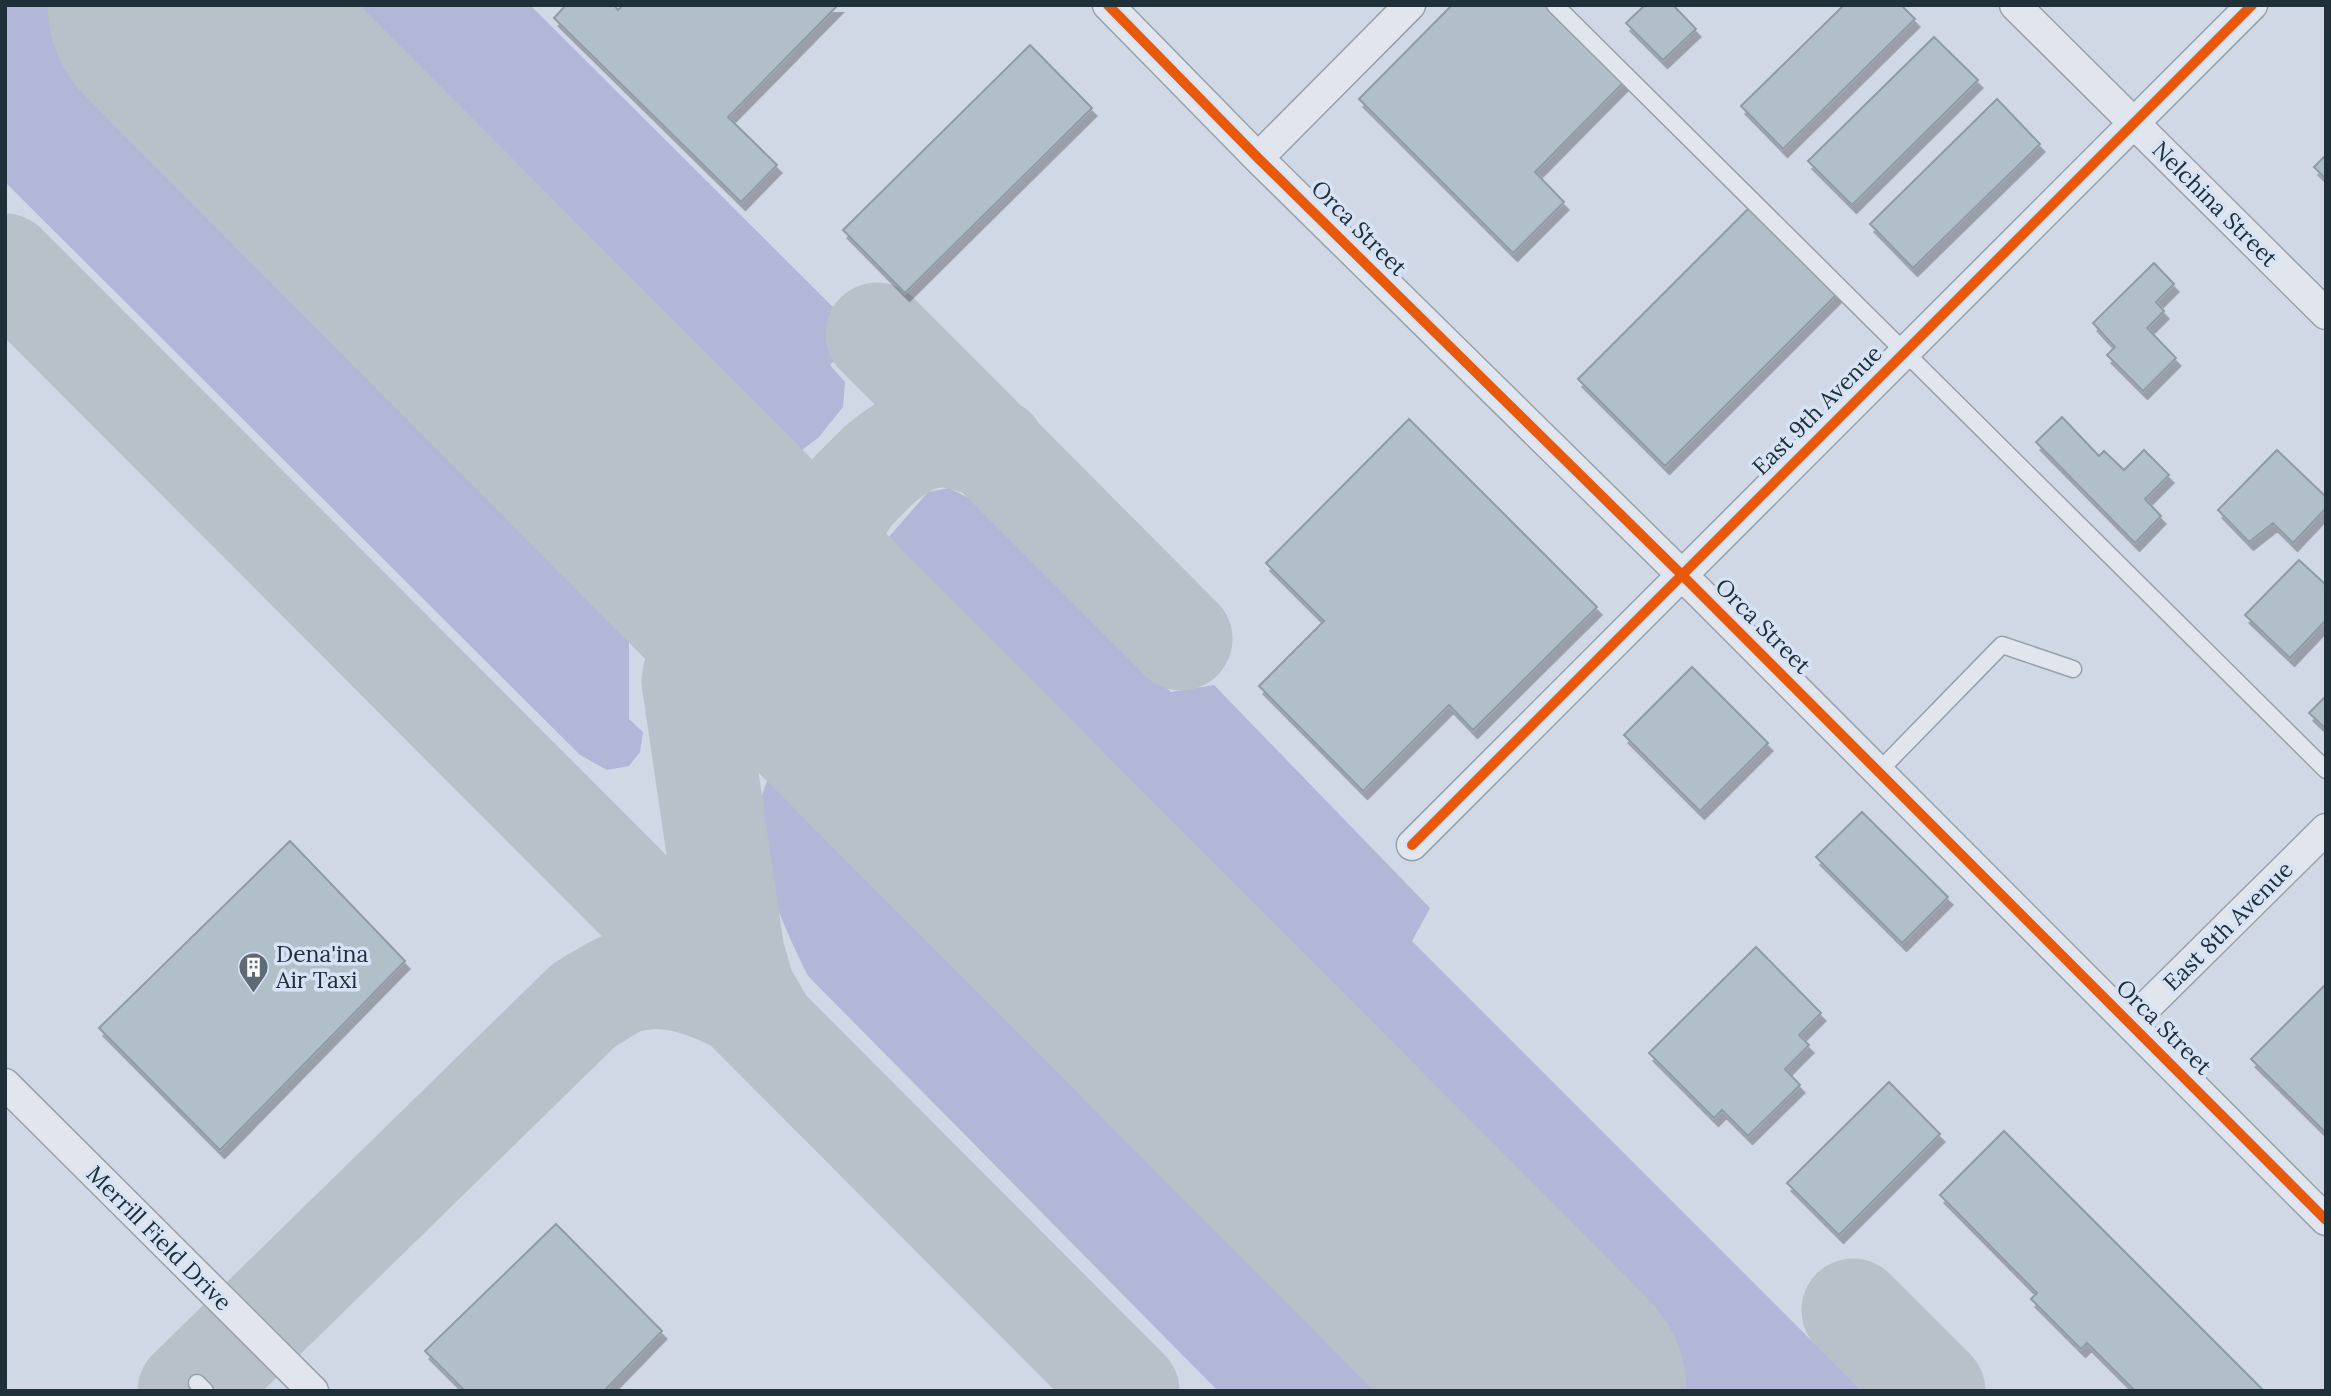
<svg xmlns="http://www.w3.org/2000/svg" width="2331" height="1396" viewBox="0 0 2331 1396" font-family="Lora,serif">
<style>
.green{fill:#b3b7d7}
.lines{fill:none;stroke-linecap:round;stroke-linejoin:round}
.taxiway{stroke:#b8c0c9;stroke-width:103}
.runway{stroke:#b8c0c9;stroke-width:259}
.building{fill:#b1bfc8;stroke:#8f9ca5;stroke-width:2;filter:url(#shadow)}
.service-casing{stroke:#98a1aa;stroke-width:19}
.minor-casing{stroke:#98a1aa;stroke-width:33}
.service{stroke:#e1e6ee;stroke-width:16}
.minor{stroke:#e1e6ee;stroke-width:30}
.cycleway-casing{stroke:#d7e3f5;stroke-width:15}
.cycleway{stroke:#e8590c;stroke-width:10}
.labels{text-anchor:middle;stroke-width:7;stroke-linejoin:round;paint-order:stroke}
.street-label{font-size:23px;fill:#203039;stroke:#d7e3f5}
.poi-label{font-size:23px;fill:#203039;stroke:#d7e3f5;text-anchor:start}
</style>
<defs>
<filter id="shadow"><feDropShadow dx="4.5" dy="8" stdDeviation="0" flood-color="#0004"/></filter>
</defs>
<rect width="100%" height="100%" fill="#d0d8e5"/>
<!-- green -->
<path class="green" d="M 5,5 L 64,5 L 569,517 L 593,546 L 610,578 L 629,637 L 629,719 L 643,732 L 640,752 L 629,766 L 607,770 L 580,755 L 5,182 Z
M 302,5 L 530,5 L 861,335 L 830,365 L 845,382 L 843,407 L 819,437 L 789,460 L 767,460 L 752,447 L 742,433 L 721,423 Z
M 949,488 L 969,498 L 1171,692 L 1214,685 L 1430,908 L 1412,941 L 1862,1391 L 1685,1391 L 892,597 L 880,580 L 882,545 L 928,492 Z
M 784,751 L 808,760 L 837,779 L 1436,1391 L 1218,1391 L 808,976 C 784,926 763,884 761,827 C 760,820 759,813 760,806 C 763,785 773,768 784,751 Z"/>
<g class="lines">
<!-- taxiway -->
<path class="taxiway" d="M 5,265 L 1128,1391
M 877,334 L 1181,639
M 623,452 C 700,517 751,556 848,498
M 848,498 C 820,539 807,588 827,636 C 839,664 862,689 880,713
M 761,1020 L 744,991 L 733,953 L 693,681 L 697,662 L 713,631 L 880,464 C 922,429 946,430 995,450
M 1853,1310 L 1934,1391
M 1545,1379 L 1552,1391
M 189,1391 L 584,1005 C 597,998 610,988 623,983 C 663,969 703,984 739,1002"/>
<!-- runway -->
<path class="runway" d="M 177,5 L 1557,1391"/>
</g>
<!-- building -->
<path class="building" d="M 566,5 L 614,5 L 618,10 L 623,5 L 838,5 L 728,117 L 777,165 L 741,202 L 554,18 Z
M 1452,5 L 1550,5 L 1625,81 L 1535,172 L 1564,202 L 1513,253 L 1359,99 Z
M 1645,5 L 1673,5 L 1696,29 L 1663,60 L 1626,23 Z
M 1844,5 L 1901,5 L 1915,19 L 1783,149 L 1741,106 Z
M 1934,37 L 1978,80 L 1852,205 L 1808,161 Z
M 1030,45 L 1092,108 L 905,293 L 843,230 Z
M 1997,99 L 2040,144 L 1913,268 L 1870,224 Z
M 2326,155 L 2326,179 L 2314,167 Z
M 1753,204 L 1840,291 L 1665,466 L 1578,379 Z
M 2154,263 L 2174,284 L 2156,302 L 2164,311 L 2147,328 L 2176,358 L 2143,391 L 2107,355 L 2115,347 L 2093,323 Z
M 2062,417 L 2099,456 L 2104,451 L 2124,470 L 2144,450 L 2169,475 L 2145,499 L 2161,516 L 2135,543 L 2036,442 Z
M 1409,419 L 1597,607 L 1473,730 L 1449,705 L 1363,791 L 1259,686 L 1324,621 L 1266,563 Z
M 2277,450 L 2326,497 L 2326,508 L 2293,543 L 2273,523 L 2249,542 L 2218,510 Z
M 2299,560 L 2326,585 L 2326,620 L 2290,658 L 2245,615 Z
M 1692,667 L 1768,743 L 1700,811 L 1624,735 Z
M 2326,696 L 2326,729 L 2309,713 Z
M 1862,812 L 1948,897 L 1902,943 L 1816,857 Z
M 290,841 L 405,961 L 220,1150 L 99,1028 Z
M 1756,947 L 1821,1013 L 1799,1035 L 1809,1045 L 1785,1069 L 1800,1085 L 1748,1136 L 1722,1110 L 1714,1118 L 1649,1053 Z
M 2326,984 L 2326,1133 L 2251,1059 Z
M 1889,1082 L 1940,1134 L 1839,1235 L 1787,1183 Z
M 2004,1131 L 2264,1391 L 2135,1391 L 2087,1343 L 2081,1349 L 2031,1299 L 2037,1293 L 1940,1195 Z
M 556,1224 L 662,1331 L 604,1391 L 465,1391 L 425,1351 Z"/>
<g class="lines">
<defs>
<path id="service" d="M 1555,5 L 2326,770
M 1878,772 L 2002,645 L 2073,669
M 197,1383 L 205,1391"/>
<path id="minor" d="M 1108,5 L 1258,158 L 1682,575 L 2326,1220
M 2015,5 L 2326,314
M 1258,158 L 1410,5
M 1412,845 L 2252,5
M 2130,1023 L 2326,829
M 5,1084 L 313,1391"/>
</defs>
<!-- service casing -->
<use href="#service" class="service-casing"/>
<!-- minor casing -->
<use href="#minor" class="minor-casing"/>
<!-- service -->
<use href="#service" class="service"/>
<!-- minor -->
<use href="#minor" class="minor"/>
<defs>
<path id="cycleway" d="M 1108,5 L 1258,158 L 1682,575 L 2326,1220
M 1412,845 L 2252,5"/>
</defs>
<!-- cycleway casing -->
<use href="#cycleway" class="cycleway-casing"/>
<!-- cycleway -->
<use href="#cycleway" class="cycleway"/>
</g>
<!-- icons -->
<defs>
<symbol id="building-pin" viewBox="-11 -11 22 30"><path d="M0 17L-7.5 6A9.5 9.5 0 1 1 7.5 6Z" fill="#5e6b75" stroke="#d7e3f5"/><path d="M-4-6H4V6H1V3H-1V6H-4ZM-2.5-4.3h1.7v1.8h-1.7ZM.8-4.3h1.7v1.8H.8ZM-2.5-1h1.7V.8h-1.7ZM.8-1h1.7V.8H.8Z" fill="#fff"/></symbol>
</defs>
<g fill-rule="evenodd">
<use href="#building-pin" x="236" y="950" width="35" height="47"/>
</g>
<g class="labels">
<!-- street labels -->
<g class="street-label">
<text transform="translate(2215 204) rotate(45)" y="8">Nelchina Street</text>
<text transform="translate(1359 228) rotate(45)" y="8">Orca Street</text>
<text transform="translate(1817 410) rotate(-45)" y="8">East 9th Avenue</text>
<text transform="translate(1763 626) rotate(45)" y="8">Orca Street</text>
<text transform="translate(2228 926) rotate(-45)" y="8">East 8th Avenue</text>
<text transform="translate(2164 1027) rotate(45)" y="8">Orca Street</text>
<text transform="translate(159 1238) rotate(45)" y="8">Merrill Field Drive</text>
</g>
<!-- poi labels -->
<g class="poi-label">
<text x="276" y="962">Dena'ina<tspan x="276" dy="26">Air Taxi</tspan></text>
</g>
</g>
<!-- border -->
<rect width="2331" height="1396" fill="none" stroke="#203039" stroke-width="14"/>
</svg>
